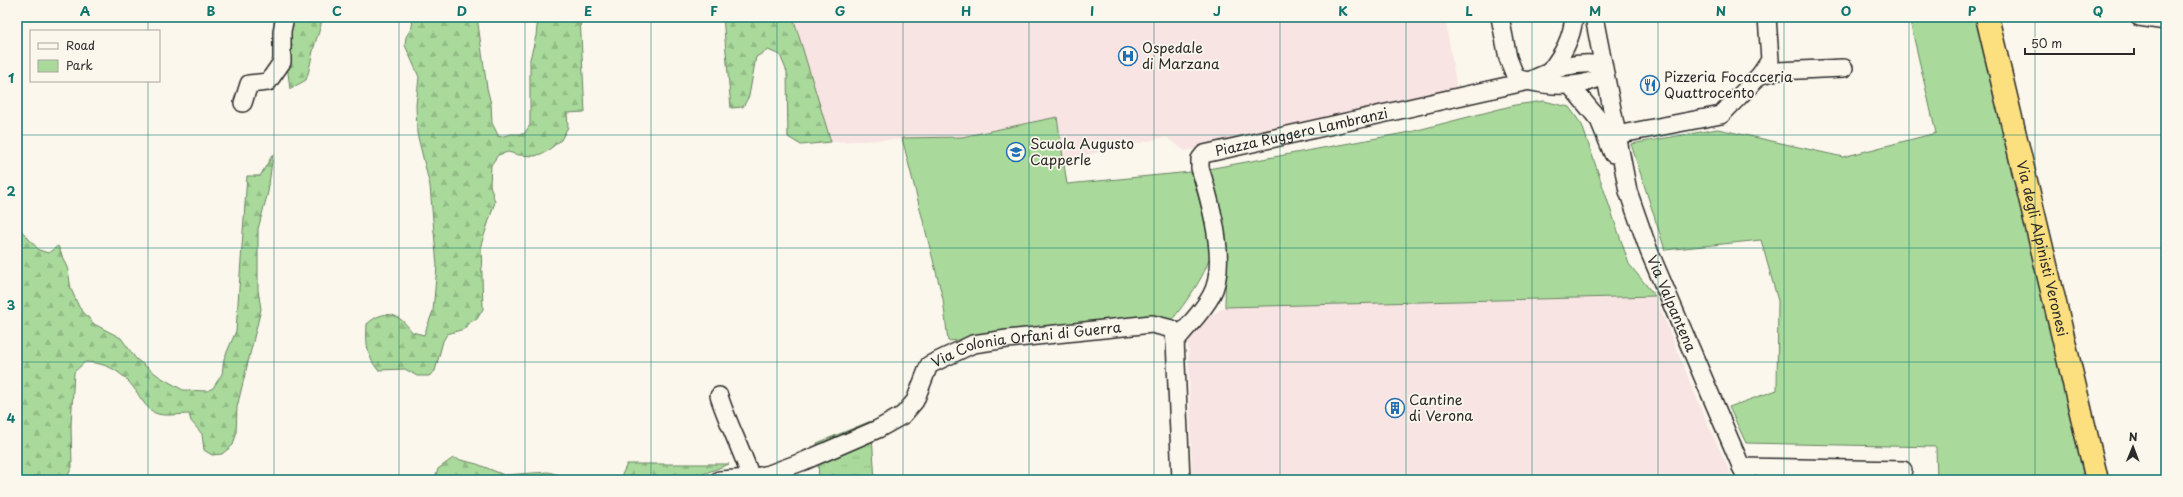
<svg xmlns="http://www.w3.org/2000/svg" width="2183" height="497" viewBox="0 0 2183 497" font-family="'Playpen Sans',sans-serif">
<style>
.built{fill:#f8e4e2}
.grass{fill:url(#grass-tufts);stroke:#6a8263}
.forest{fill:url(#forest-firs);stroke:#6a8263}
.green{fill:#a9da9b;stroke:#6a8263}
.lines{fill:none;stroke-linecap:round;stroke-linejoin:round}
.minor-casing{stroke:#2b2b2b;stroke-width:20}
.highway-casing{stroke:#2b2b2b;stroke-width:25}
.minor{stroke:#fbf7ec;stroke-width:17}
.highway{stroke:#fce080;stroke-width:22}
.grid{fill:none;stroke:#0f766e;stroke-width:1;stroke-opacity:0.55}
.labels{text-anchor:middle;stroke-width:3.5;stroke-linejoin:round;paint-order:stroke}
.poi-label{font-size:14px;fill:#2b2b2b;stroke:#fbf7ec;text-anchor:start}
.street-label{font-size:14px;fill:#2b2b2b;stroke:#fbf7ec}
.neatline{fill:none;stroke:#0f766e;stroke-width:1.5}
.grid-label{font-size:13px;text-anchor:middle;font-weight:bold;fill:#0f766e}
</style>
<defs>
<pattern id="grass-tufts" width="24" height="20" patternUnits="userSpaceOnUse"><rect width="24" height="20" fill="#a9da9b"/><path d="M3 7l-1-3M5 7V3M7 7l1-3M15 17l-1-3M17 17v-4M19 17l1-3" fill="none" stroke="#92bb86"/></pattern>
<pattern id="forest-firs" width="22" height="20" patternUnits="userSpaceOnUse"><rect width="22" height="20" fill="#a9da9b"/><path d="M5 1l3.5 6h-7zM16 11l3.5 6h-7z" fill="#92bb86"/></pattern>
</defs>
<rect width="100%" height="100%" fill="#fbf7ec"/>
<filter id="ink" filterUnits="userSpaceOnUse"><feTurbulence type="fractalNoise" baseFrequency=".025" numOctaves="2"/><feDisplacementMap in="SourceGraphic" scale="8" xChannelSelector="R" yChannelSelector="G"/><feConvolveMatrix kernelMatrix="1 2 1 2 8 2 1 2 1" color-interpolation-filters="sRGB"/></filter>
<g filter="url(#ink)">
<!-- built -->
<path class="built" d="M 792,17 L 1445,17 L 1458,95 L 1185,151 L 1166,137 L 1064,160 L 1057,117 L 962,137 L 831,142 Z
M 1655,296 L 1704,416 L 1734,480 L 1192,480 L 1188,340 L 1192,328 L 1225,307 Z"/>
<!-- grass -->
<path class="grass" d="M 871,421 L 875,480 L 819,480 L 817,443 Z"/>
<!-- forest -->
<path class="forest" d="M 276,17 L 322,17 C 321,29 317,36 314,47 C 311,58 310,69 306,80 L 290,89 L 284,40 Z
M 413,17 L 477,17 L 487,88 L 491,104 L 492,123 L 499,137 L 512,134 L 524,134 L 530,125 L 530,59 L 536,36 L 538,17 L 580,17 L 585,112 L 567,113 L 568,127 L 561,140 L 546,152 L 535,156 L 519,155 L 508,152 L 498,155 L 491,165 L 490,185 L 495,202 L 481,245 L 483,309 L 477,319 L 470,322 L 464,329 L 447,334 L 443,341 L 435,371 L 429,376 L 417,376 L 405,369 L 378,370 C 366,355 366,342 367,324 C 385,308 399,313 412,332 L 424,335 L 433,311 L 437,266 L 430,186 L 417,133 L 416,105 L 419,77 L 405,45 L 406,37 L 412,27 Z
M 723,17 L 793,17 L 831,142 L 801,145 L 788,137 L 787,72 L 780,55 L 768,50 L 756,57 L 749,96 L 743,107 L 731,108 Z
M 273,154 L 268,192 L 258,229 L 258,290 L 261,309 L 237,407 L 236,435 L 233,445 L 222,454 L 212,455 L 204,450 L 202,434 L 191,421 L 189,414 C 180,414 163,417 155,413 C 148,409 142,401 138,394 C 125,374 110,363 85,362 L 74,372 L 71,425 L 72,467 L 66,480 L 17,480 L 17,226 L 39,250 L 48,253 L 58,246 L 68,270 L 71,289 L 79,307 L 94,324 L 121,338 L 136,359 L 160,377 L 183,390 L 207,391 L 213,388 L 222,374 L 224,359 L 236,331 L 247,176 L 260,176 Z
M 453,458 L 477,464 L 504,475 L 548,472 L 579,480 L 434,480 L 438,469 Z
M 627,464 L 729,464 L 688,480 L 606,480 L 621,477 Z"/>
<!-- green -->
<path class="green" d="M 1909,17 L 1978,17 L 2086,480 L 1937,480 L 1936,447 L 1746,443 L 1729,407 L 1777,390 L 1778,301 L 1761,240 L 1665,250 L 1631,144 L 1718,129 L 1843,157 L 1936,133 Z
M 1544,101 L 1569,107 L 1582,125 L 1629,264 L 1655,296 L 1225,307 L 1226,251 L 1208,169 L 1410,132 L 1515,105 Z
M 1057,117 L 1067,184 L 1191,172 C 1195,184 1213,247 1210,256 C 1205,277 1185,303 1172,320 L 948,341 L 943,299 L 902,138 L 962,137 Z"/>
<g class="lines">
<defs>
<g id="minor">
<path d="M 1500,17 L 1508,58 L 1516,78 C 1544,86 1579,90 1605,75"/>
<path id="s1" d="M 1594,17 L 1628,191 L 1649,251 L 1747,480"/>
<path d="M 2139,17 L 2166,21"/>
<path d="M 1550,71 C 1563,54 1572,38 1574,17"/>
<path d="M 1760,75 L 1777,71 L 1844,68"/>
<path d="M 1570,85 L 1599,120 L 1613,154"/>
<path d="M 243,103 L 249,84 L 268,82 L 282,62 L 282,31 L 285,17"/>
<path d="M 1616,135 L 1721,115 L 1760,75 L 1770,60 L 1767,17"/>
<path id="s2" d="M 1175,342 C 1186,327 1202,313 1211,296 C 1229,265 1210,200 1200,168 L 1200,159 L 1204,154 L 1529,81 C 1554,69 1575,60 1603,65"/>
<path d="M 719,396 C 728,424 742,450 751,478"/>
<path d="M 1741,467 L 1903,470"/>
<path id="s3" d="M 719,480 L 751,478 L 769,474 L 804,461 L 878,429 L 903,415 L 915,401 L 929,365 L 973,344 L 1007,339 L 1152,324 L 1172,329 L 1175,340 L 1181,480"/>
</g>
<g id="highway">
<path id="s4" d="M 1987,17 L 2097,480"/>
</g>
</defs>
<!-- minor casing -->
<use href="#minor" class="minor-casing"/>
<!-- highway casing -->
<use href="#highway" class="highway-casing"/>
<!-- minor -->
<use href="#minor" class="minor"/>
<!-- highway -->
<use href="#highway" class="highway"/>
</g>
</g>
<!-- grid -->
<path class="grid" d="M 148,17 L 148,31M 274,17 L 274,480M 399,17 L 399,480M 525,17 L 525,480M 651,17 L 651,480M 777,17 L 777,480M 903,17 L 903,480M 1029,17 L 1029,480M 1154,17 L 1154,480M 1280,17 L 1280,480M 1406,17 L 1406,480M 1532,17 L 1532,480M 1658,17 L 1658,480M 1784,17 L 1784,480M 1909,17 L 1909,480M 2035,17 L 2035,480M 148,81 L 148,480M 17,135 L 2166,135M 17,248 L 2166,248M 17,362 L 2166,362"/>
<!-- icons -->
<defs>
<symbol id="hospital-ring" viewBox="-11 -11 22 22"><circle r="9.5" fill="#fbf7ec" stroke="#1f6fb2" stroke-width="1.5"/><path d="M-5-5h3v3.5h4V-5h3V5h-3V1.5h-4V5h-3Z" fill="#1f6fb2"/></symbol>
<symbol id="restaurant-ring" viewBox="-11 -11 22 22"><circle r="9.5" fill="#fbf7ec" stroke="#1f6fb2" stroke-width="1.5"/><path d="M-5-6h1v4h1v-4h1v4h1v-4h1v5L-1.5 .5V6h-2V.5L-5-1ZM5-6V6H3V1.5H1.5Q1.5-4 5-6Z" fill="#1f6fb2"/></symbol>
<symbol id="school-ring" viewBox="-11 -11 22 22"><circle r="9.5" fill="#fbf7ec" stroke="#1f6fb2" stroke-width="1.5"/><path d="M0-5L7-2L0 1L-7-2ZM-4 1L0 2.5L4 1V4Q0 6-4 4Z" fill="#1f6fb2"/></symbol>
<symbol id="building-ring" viewBox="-11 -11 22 22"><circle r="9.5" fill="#fbf7ec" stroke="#1f6fb2" stroke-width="1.5"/><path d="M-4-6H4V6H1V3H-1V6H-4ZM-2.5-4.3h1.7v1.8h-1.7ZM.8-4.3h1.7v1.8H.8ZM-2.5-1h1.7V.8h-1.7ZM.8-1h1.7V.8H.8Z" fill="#1f6fb2"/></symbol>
</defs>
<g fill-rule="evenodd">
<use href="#hospital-ring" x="1117" y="45" width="22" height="22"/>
<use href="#restaurant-ring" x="1639" y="74" width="22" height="22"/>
<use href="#school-ring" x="1005" y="141" width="22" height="22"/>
<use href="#building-ring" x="1384" y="397" width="22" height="22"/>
</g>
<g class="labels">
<!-- poi labels -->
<g class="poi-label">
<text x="1142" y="53">Ospedale<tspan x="1142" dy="16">di Marzana</tspan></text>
<text x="1664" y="82">Pizzeria Focacceria<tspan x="1664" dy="16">Quattrocento</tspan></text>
<text x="1030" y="149">Scuola Augusto<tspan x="1030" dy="16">Capperle</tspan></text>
<text x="1409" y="405">Cantine<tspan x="1409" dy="16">di Verona</tspan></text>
</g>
<!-- street labels -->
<g class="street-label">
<text dy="5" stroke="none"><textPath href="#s2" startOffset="305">Piazza Ruggero Lambranzi</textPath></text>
<text dy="5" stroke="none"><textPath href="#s4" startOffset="238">Via degli Alpinisti Veronesi</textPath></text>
<text dy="5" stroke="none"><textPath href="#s1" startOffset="298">Via Valpantena</textPath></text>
<text dy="5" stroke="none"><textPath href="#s3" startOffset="355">Via Colonia Orfani di Guerra</textPath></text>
</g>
</g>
<!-- margin -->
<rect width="2183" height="497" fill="none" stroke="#fbf7ec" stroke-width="44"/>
<!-- legend -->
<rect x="30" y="30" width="130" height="52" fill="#fbf7ec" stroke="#a8a59f"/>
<rect x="38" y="43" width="20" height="6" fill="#fbf7ec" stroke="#a8a59f"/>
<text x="66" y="50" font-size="12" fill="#2b2b2b">Road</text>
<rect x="38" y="60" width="20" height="12" fill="#a9da9b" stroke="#a8a59f"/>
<text x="66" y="70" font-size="12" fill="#2b2b2b">Park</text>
<!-- north arrow -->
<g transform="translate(2133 447) rotate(1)" stroke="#fbf7ec" stroke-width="3" paint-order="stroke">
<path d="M0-3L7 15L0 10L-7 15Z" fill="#2b2b2b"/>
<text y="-6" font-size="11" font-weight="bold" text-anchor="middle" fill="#2b2b2b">N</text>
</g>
<!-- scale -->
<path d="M2025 48v6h109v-6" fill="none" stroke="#2b2b2b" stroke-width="2"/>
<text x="2031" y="48" font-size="12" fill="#2b2b2b" stroke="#fbf7ec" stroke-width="3" paint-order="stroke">50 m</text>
<rect x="22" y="22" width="2139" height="453" class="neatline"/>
<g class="grid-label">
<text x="85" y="16">A</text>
<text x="211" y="16">B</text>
<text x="337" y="16">C</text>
<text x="462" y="16">D</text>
<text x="588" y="16">E</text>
<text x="714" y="16">F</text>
<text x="840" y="16">G</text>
<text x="966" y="16">H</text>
<text x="1092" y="16">I</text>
<text x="1217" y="16">J</text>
<text x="1343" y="16">K</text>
<text x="1469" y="16">L</text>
<text x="1595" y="16">M</text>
<text x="1721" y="16">N</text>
<text x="1846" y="16">O</text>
<text x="1972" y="16">P</text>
<text x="2098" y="16">Q</text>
<text x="11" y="83">1</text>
<text x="11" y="196">2</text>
<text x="11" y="310">3</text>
<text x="11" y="423">4</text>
</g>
</svg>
